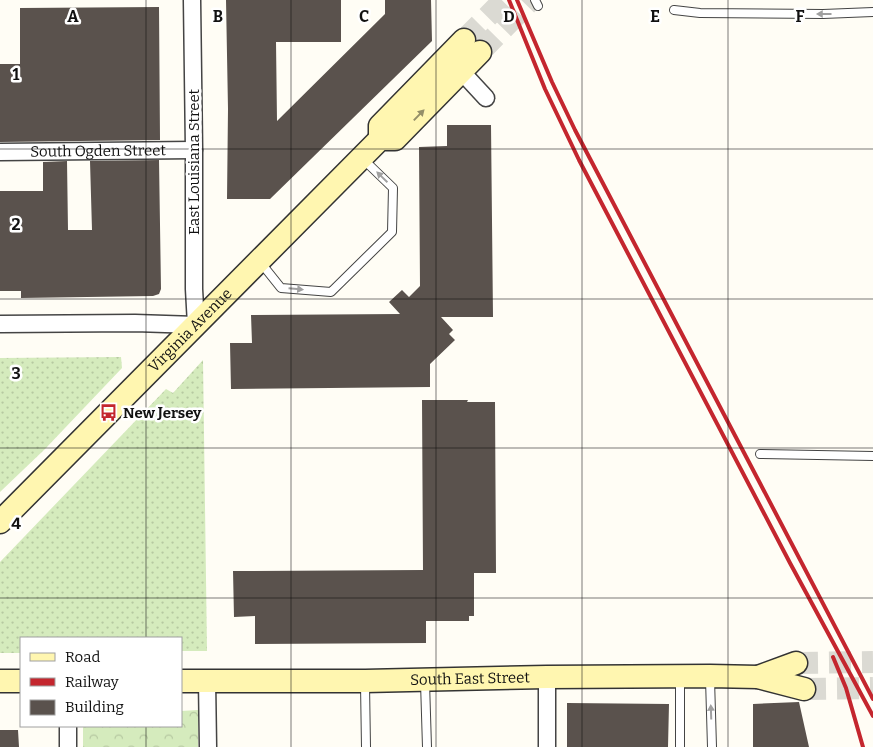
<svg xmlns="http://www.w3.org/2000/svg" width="873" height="747" viewBox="0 0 873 747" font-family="Bitter,serif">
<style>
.grass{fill:url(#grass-dots)}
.park{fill:url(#park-crowns)}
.building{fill:#5a524d}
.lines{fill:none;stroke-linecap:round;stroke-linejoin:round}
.secondary-tunnel{stroke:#dbdad3;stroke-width:22;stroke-dasharray:22 11;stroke-linecap:butt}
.lane-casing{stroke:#444;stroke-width:10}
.street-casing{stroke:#444;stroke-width:19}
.secondary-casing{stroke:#333;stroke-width:25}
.lane{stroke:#fff;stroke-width:8}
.street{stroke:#fff;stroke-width:16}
.secondary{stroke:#fff6b0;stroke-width:22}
.rail{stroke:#c4262e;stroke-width:4}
.oneway{fill:#a0a0a0}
.oneway2{fill:#948f68}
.grid{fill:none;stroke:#111;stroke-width:1;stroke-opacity:0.55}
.labels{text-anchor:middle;stroke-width:5;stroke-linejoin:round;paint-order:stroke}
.street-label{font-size:15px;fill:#111;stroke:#fff}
.poi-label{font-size:15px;font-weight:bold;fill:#111;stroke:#fff;text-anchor:start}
.grid-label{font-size:16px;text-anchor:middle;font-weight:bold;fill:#111;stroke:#fff;stroke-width:5;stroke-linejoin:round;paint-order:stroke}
</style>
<defs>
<pattern id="grass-dots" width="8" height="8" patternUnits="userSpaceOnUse" patternTransform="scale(1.25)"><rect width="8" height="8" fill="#d5ebbd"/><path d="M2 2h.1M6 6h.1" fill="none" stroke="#b6c8a1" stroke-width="1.8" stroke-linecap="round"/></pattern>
<pattern id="park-crowns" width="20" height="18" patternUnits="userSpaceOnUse" patternTransform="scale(1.25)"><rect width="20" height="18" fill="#d5ebbd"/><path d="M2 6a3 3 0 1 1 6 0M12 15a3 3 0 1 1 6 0" fill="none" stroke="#b6c8a1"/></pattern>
</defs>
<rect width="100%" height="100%" fill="#fffdf5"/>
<!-- grass -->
<path class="grass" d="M 121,357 L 122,368 L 45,449 L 0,492 L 0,358 Z
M 203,360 L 207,651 L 181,651 L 181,638 L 21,638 L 21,653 L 0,653 L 0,562 L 166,389 L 173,393 Z"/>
<!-- park -->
<path class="park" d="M 198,710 L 198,747 L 83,747 L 83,726 L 181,726 L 181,711 Z"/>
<!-- building -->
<path class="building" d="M 226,0 L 341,0 L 341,42 L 276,42 L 277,121 L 385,14 L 385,0 L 431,0 L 432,41 L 270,199 L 227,199 L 228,109 Z
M 159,7 L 160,140 L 0,142 L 0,64 L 20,64 L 20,8 Z
M 447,125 L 491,125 L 493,317 L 441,317 L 453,330 L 449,334 L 455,340 L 430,364 L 430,387 L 231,389 L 230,343 L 252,343 L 251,315 L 400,314 L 389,302 L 402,290 L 409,297 L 420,286 L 419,147 L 447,146 Z
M 159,160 L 161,289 L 159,294 L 153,296 L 21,298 L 21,291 L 0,291 L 0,191 L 43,191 L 43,162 L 67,161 L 68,230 L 92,230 L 90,161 Z
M 422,400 L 468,400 L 467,402 L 495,402 L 496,573 L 474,573 L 474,616 L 469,616 L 469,621 L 426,621 L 426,643 L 255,644 L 255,616 L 234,617 L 233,571 L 423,570 Z
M 799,702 L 809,747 L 753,747 L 753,704 Z
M 567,703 L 669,704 L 668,747 L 567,747 Z
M 0,730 L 18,730 L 19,747 L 0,747 Z"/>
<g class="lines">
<!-- secondary-tunnel -->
<path class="secondary-tunnel" d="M 464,40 L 504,0
M 480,52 L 531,0
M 796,663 L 873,662
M 804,689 L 873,688"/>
<defs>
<path id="lane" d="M 535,0 L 538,6
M 674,10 L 700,13 L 823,14 L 873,12
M 261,263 L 281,288 L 331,292 L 392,232 L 393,188 L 363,159
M 760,454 L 873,456
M 680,679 L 680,747
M 710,679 L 712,747
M 425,682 L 427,747
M 365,684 L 366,747"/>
<g id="street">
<path d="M 461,71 L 486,98"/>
<path id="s1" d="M 0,152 L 194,150"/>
<path d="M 0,324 L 135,323 L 196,325 L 194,289 L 194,150 L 192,0"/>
<path d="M 547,677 L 547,747"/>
<path d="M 207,680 L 208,747"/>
<path d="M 68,726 L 68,747"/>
</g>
<g id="secondary">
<path d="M 380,139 L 380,126 L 464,40"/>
<path id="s2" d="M 0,522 L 380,139 L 395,139 L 480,52"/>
<path d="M 758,677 L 796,663"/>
<path d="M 0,681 L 21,681"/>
<path id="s3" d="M 181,681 L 365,681 L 547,677 L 710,676 L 758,677 L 804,689"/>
</g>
</defs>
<!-- lane casing -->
<use href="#lane" class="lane-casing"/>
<!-- street casing -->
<use href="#street" class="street-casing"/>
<!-- secondary casing -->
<use href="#secondary" class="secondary-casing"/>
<!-- lane -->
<use href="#lane" class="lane"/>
<!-- street -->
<use href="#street" class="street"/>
<!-- secondary -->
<use href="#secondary" class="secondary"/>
<!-- rail -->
<path class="rail" d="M 509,0 L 545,89 L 579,160 L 790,563 L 873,716
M 517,0 L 552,82 L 575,130 L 873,699
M 833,657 L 846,688 L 863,747"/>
</g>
<!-- one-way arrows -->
<defs><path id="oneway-solid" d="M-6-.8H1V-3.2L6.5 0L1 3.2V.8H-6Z" transform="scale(1.25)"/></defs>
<g class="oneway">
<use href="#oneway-solid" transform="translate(824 14) rotate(180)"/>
<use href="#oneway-solid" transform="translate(382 177) rotate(-136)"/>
<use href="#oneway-solid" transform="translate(296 289) rotate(5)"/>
<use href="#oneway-solid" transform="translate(711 712) rotate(-92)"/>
</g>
<use class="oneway2" href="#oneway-solid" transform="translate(419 115) rotate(-46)"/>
<!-- grid -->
<path class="grid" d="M 146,0 L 146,638M 291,0 L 291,747M 436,0 L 436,747M 582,0 L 582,747M 728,0 L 728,747M 0,149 L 873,149M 0,299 L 873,299M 0,448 L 873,448M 0,598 L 873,598M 146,726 L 146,747"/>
<!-- icons -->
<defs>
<symbol id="bus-bare" viewBox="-9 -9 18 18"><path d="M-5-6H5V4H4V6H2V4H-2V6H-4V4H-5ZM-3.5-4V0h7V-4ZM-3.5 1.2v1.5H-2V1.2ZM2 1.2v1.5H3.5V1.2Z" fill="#c4262e" stroke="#fff" stroke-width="2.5" paint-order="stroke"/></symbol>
</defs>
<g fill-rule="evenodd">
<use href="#bus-bare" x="96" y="400" width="25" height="25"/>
</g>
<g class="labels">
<!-- street labels -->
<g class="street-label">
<text dy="5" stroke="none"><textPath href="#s1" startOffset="98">South Ogden Street</textPath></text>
<text transform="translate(194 162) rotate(-90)" y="5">East Louisiana Street</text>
<text dy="5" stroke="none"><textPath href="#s2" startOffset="270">Virginia Avenue</textPath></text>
<text dy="5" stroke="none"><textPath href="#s3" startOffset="289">South East Street</textPath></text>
</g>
<!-- poi labels -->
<g class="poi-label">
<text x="123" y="418">New Jersey</text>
</g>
</g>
<g class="grid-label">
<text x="73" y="22">A</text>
<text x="218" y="22">B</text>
<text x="364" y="22">C</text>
<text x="509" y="22">D</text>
<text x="655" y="22">E</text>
<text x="800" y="22">F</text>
<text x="16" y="80">1</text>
<text x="16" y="230">2</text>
<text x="16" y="379">3</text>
<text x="16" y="529">4</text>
</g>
<!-- legend -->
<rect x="20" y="637" width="162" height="90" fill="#ffffff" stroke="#a0a0a0"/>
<rect x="30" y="653" width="25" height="8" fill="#fff6b0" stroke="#a0a0a0"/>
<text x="65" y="662" font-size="15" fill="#111111">Road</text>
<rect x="30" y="678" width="25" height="8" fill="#c4262e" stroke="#a0a0a0"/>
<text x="65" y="687" font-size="15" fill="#111111">Railway</text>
<rect x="30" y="700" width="25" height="15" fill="#5a524d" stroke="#a0a0a0"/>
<text x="65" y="712" font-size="15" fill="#111111">Building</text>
</svg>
